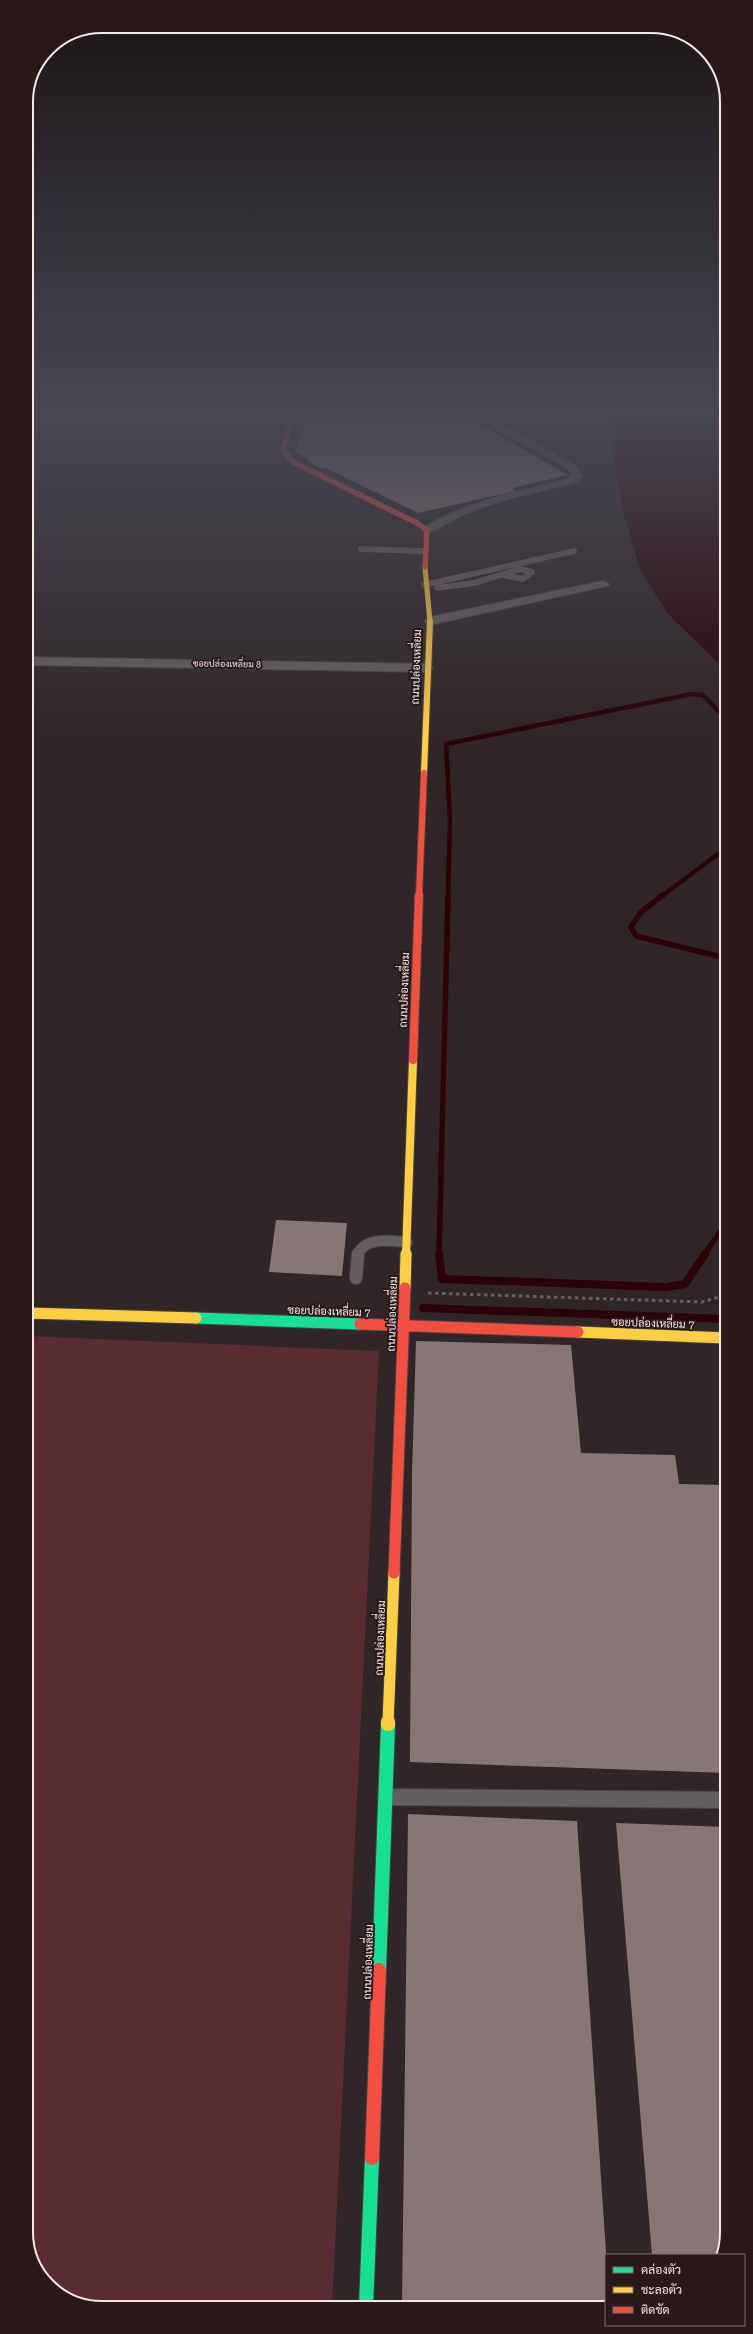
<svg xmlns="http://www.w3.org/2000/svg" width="753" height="2334" viewBox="0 0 753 2334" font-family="'Roboto Serif',Sarabun,serif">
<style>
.green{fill:#582c32}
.water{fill:#290309}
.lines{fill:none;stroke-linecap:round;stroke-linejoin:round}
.stream-far2{stroke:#290309;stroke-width:4.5}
.stream-far1{stroke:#290309;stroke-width:5.5}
.stream{stroke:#290309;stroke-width:8}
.building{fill:#877678}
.lane-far3-casing{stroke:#4b4344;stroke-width:6}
.lane-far2-casing{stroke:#4b4344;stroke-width:12}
.lane-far1-casing{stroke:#4b4344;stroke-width:14}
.lane-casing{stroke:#4b4344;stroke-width:18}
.street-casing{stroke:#4b4344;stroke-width:2}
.fast-far1-casing{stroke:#4b4344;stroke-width:13}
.fast-casing{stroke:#4b4344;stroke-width:16}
.slow-far4-casing{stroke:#4b4344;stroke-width:6}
.slow-far3-casing{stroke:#4b4344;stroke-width:8}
.slow-far2-casing{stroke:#4b4344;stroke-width:10}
.slow-far1-casing{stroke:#4b4344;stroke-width:13}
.slow-casing{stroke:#4b4344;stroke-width:16}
.jam-far4-casing{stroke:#4b4344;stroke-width:6}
.jam-far3-casing{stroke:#4b4344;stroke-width:8}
.jam-far2-casing{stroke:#4b4344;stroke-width:10}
.jam-far1-casing{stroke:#4b4344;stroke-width:13}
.jam-casing{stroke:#4b4344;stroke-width:16}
.path{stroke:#666060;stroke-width:3;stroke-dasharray:3.5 3.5;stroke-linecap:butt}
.lane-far3{stroke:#655e5e;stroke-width:5.5}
.lane-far2{stroke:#655e5e;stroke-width:10}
.lane-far1{stroke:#655e5e;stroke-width:12}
.lane{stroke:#655e5e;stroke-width:16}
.street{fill:#655e5e;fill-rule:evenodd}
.fast-far1{stroke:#16e098;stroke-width:11}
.fast{stroke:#16e098;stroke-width:14}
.slow-far4{stroke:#ffcf43;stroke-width:5}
.slow-far3{stroke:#ffcf43;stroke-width:6}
.slow-far2{stroke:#ffcf43;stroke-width:8}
.slow-far1{stroke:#ffcf43;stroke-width:11}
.slow{stroke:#ffcf43;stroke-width:14}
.jam-far4{stroke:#f24e42;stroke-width:5}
.jam-far3{stroke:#f24e42;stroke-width:6}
.jam-far2{stroke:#f24e42;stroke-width:8}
.jam-far1{stroke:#f24e42;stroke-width:11}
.jam{stroke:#f24e42;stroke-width:14}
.labels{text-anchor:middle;stroke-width:4;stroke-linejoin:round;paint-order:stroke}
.far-street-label{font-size:9px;fill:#f4e8e9;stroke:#29191a}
.street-label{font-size:11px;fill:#f4e8e9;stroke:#29191a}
.rim{fill:none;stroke:#f4e8e9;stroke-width:2}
</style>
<rect width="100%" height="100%" fill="#302628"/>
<!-- green -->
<path class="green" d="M 28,1336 L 379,1351 L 332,2307 L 97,2308 L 52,2289 L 29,2252 Z"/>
<!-- water -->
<path class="water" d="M 616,411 L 725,411 L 725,670 L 667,613 L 640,569 L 623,511 L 613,453 Z"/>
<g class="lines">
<!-- stream-far2 -->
<path class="stream-far2" d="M 448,896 L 450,819 L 446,744 L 692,694 L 703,695 L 725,718
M 662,896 L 725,849"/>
<!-- stream-far1 -->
<path class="stream-far1" d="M 663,895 L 641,912 L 631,927 L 636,936 L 726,958
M 439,1255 L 448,895
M 704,1255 L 726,1223"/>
<!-- stream -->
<path class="stream" d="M 439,1254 L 442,1279 L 666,1287 L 685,1284 L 705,1254
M 423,1308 L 726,1319"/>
</g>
<!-- building -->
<path class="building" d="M 308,411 L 457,411 L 568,475 L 512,488 L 515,491 L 418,513 L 326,468 L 319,468 L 296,451 Z
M 276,1220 L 347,1223 L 342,1276 L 269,1272 Z
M 416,1341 L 571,1345 L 581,1453 L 675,1455 L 679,1484 L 726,1485 L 726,1773 L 410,1762 L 412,1473 Z
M 408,1814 L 577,1821 L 606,2252 L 606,2306 L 402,2307 Z
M 616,1823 L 727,1827 L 727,2233 L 719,2255 L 652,2255 Z"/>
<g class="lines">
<defs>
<path id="lane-far3" d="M 488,421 L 537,411
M 361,549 L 424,551
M 424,585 L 574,551
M 437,588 L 474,583 L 520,569 L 532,572 L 523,579 L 503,575"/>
<path id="lane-far2" d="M 357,1255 C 366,1236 390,1241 407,1242"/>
<path id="lane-far1" d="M 356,1278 L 358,1254"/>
<path id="lane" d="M 388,1797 L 726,1800"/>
<path id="street" d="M 466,411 L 476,411 L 575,465 L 582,476 L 575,483 C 538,492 500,499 465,514 C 455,518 432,535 423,532 L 423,528 C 468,500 518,492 567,479 L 572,475 L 568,469 Z
M 603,581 L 609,584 L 607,586 L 430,625 L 424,621 L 430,617 Z
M 27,657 L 427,664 L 433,668 L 427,672 L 27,665 Z"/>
<path id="fast-far1" d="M 196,1318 L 360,1324"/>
<path id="fast" d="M 379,1970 L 388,1724
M 366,2307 L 372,2158"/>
<path id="slow-far4" d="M 425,567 L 430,622"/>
<path id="slow-far3" d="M 424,773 L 430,621"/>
<path id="slow-far2" d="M 406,1255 L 413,1060"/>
<path id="slow-far1" d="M 405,1288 L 406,1254
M 27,1313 L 196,1318
M 578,1332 L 726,1338
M 388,1723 L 394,1573"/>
<path id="slow" d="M 388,1724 L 388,1722"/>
<path id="jam-far4" d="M 294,411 L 283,450 L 293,462 L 415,522 L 427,530 L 425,567"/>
<path id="jam-far3" d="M 419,896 L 424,773"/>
<path id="jam-far2" d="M 413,1060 L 419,895"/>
<path id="jam-far1" d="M 360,1324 L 578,1332
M 394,1573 L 405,1288"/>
<path id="jam" d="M 372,2158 L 379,1970"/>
</defs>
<!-- lane-far3 casing -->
<use href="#lane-far3" class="lane-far3-casing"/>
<!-- lane-far2 casing -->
<use href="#lane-far2" class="lane-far2-casing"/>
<!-- lane-far1 casing -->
<use href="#lane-far1" class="lane-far1-casing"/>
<!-- lane casing -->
<use href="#lane" class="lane-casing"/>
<!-- street casing -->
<use href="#street" class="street-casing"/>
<!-- fast-far1 casing -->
<use href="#fast-far1" class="fast-far1-casing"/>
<!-- fast casing -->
<use href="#fast" class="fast-casing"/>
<!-- slow-far4 casing -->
<use href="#slow-far4" class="slow-far4-casing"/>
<!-- slow-far3 casing -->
<use href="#slow-far3" class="slow-far3-casing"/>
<!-- slow-far2 casing -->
<use href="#slow-far2" class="slow-far2-casing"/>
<!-- slow-far1 casing -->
<use href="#slow-far1" class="slow-far1-casing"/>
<!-- slow casing -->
<use href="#slow" class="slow-casing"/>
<!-- jam-far4 casing -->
<use href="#jam-far4" class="jam-far4-casing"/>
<!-- jam-far3 casing -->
<use href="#jam-far3" class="jam-far3-casing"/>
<!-- jam-far2 casing -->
<use href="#jam-far2" class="jam-far2-casing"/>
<!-- jam-far1 casing -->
<use href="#jam-far1" class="jam-far1-casing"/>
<!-- jam casing -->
<use href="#jam" class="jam-casing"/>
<!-- path -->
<path class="path" d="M 428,1293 L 702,1302 L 726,1295"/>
<!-- lane-far3 -->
<use href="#lane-far3" class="lane-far3"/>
<!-- lane-far2 -->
<use href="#lane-far2" class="lane-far2"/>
<!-- lane-far1 -->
<use href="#lane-far1" class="lane-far1"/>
<!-- lane -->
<use href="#lane" class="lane"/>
<!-- street -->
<use href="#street" class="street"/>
<!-- fast-far1 -->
<use href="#fast-far1" class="fast-far1"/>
<!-- fast -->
<use href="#fast" class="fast"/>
<!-- slow-far4 -->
<use href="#slow-far4" class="slow-far4"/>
<!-- slow-far3 -->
<use href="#slow-far3" class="slow-far3"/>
<!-- slow-far2 -->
<use href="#slow-far2" class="slow-far2"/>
<!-- slow-far1 -->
<use href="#slow-far1" class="slow-far1"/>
<!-- slow -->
<use href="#slow" class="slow"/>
<!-- jam-far4 -->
<use href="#jam-far4" class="jam-far4"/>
<!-- jam-far3 -->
<use href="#jam-far3" class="jam-far3"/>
<!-- jam-far2 -->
<use href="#jam-far2" class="jam-far2"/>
<!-- jam-far1 -->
<use href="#jam-far1" class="jam-far1"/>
<!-- jam -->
<use href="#jam" class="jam"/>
</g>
<!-- sky -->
<linearGradient id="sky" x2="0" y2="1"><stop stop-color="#1a1516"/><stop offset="0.56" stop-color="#484753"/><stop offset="1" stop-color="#484753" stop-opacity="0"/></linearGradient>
<rect width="753" height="738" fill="url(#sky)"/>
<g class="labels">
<!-- far-street labels -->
<g class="far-street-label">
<text transform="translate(227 664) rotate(1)" y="3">ซอยปล่องเหลี่ยม 8</text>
</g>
<!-- street labels -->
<g class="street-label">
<text transform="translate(416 667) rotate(-88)" y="4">ถนนปล่องเหลี่ยม</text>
<text transform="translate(404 990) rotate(-88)" y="4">ถนนปล่องเหลี่ยม</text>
<text transform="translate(329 1311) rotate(2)" y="4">ซอยปล่องเหลี่ยม 7</text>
<text transform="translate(392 1314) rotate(-88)" y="4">ถนนปล่องเหลี่ยม</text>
<text transform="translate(653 1323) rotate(2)" y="4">ซอยปล่องเหลี่ยม 7</text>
<text transform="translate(380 1638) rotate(-88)" y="4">ถนนปล่องเหลี่ยม</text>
<text transform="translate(368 1962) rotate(-88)" y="4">ถนนปล่องเหลี่ยม</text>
</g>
</g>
<!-- crop -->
<path d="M0 0H753V2334H0ZM102 33H651A69 69 0 0 1 720 102V2232A69 69 0 0 1 651 2301H102A69 69 0 0 1 33 2232V102A69 69 0 0 1 102 33Z" fill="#29191a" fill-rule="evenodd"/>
<path class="rim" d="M102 33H651A69 69 0 0 1 720 102V2232A69 69 0 0 1 651 2301H102A69 69 0 0 1 33 2232V102A69 69 0 0 1 102 33Z"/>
<!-- legend -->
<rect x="605" y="2254" width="140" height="72" fill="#29191a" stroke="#7a6c6d"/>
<rect x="613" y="2267" width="20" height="6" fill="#16e098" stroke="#7a6c6d"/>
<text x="641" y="2274" font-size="12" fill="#f4e8e9">คล่องตัว</text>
<rect x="613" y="2287" width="20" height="6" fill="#ffcf43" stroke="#7a6c6d"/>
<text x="641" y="2294" font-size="12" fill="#f4e8e9">ชะลอตัว</text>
<rect x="613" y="2307" width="20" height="6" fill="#f24e42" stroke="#7a6c6d"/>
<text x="641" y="2314" font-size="12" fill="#f4e8e9">ติดขัด</text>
</svg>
